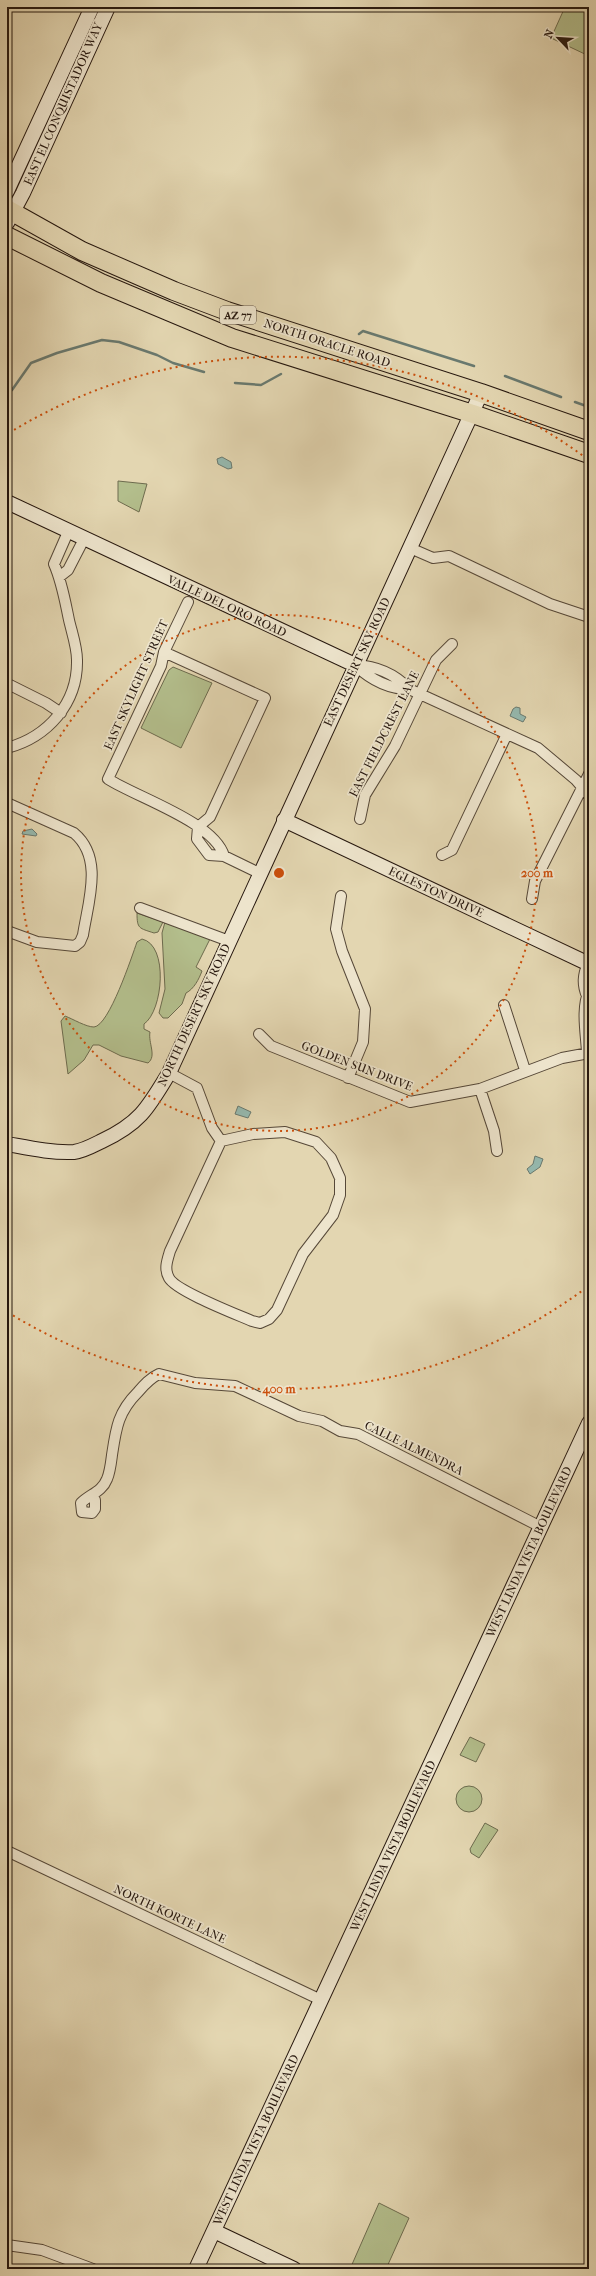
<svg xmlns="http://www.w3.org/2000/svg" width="596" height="2276" viewBox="0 0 596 2276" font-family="'IM FELL French Canon',serif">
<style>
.green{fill:#b3be8c;stroke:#6d6b4e}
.water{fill:#95b9af;stroke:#69796f}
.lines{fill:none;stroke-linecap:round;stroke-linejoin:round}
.stream{stroke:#69796f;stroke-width:2.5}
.street-casing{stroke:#564838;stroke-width:12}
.secondary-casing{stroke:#27180f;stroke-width:16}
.highway-casing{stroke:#27180f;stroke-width:20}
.street{stroke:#ede4cc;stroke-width:10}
.secondary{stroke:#ede4cc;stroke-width:14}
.highway{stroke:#e3d6b1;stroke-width:18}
.ring{fill:none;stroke:#cb4f0c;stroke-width:2;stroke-dasharray:2 4}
.labels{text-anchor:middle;stroke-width:3.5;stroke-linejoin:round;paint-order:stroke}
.shield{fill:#ede4cc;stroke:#625548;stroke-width:1}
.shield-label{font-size:11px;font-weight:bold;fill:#27180f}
.street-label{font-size:12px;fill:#27180f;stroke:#ede4cc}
.centre{fill:#cb4f0c;stroke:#ede4cc;stroke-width:2}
.ring-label{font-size:12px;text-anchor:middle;font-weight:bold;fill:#cb4f0c;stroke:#ede4cc;stroke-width:3.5;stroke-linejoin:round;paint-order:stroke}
</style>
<rect width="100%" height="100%" fill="#e3d6b1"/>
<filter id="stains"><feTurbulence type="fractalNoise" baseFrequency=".005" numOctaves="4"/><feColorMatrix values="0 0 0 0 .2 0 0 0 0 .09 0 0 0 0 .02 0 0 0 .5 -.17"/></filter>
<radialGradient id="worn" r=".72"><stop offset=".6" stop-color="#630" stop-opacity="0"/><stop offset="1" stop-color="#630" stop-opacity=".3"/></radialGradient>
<!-- green -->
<path class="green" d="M 565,7 L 589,7 L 589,56 L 551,38 Z
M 118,481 L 147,484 L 139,512 L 118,501 Z
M 173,667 L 212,683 L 181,748 L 141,728 L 169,670 Z
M 137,913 L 163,922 L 158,932 L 154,933 C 139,928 137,929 137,913 Z
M 165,922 L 210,939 L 196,967 L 202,971 C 199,979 194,989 186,993 L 182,1004 L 168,1018 L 163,1018 L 159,1013 L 165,989 L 162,933 Z
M 142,939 C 169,945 163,1011 144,1024 L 144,1029 L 150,1032 C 148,1043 157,1056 148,1063 L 121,1056 L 99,1045 L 93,1045 L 84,1060 L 68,1074 L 61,1021 L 65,1016 C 73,1019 86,1027 94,1027 C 109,1026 132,956 137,942 Z
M 470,1737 L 485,1744 L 476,1762 L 460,1755 Z
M456 1799a13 13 0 1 1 26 0a13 13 0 1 1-26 0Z
M 485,1823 L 498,1830 L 479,1858 L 471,1853 L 470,1849 Z
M 379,2203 L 409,2218 L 386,2269 L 350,2269 Z"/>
<!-- water -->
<path class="water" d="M 222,457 L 231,462 L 232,468 L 228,469 L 218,464 L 217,459 Z
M 516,707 L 520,708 L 520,714 L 526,717 L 523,722 L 510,716 L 513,709 Z
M 32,829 L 37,834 L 36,836 L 22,834 L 23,831 Z
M 238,1106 L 251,1112 L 248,1118 L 235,1114 Z
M 535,1156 L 543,1159 L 540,1167 L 530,1174 L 527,1169 L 533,1164 Z"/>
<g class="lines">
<!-- stream -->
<path class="stream" d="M 359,334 L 363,331 L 474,366
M 505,376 L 561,397
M 235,383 L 261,385 L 281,374
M 7,392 L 12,390 L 31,363 L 57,353 L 102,340 L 119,342 L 157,355 L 173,363 L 204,372
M 575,402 L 589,407"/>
<defs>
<path id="street" d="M 410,548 L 433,558 L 449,556 L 550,604 L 589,617
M 59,577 L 68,570 L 84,539
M 188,602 L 164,652 L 161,666 L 108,779 C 138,798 214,822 224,856
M 164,652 L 265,698 L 210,817 L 198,827
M 355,665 C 376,666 395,674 409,689 L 538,748 L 576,780 L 589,795
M 355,665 C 370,679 389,689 409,689
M 10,685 L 46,703 L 61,713
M 7,748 C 48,737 78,703 77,660 C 77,647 72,633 69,620 C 65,601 62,582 54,564 L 68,532
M 7,803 L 74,833 C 104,858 88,902 83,935 L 80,942 L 75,946 L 37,942 L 7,931
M 360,819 L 365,795 L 395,746 L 436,660 L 452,644
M 198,827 L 197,839 L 209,855 L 224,856 L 259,873
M 442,855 L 452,850 L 507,734
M 341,896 L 336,929 L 342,951 L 365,1009 L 363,1042 L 348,1078
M 532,899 L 535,881 L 589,774
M 140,908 L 229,941
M 587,996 C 582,984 583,975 588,963
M 504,1005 L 525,1070
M 259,1034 L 271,1046 L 410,1102 L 480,1089 L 562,1058 L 589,1053
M 587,1052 C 586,1033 581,1008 589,991
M 169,1073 L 197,1088 L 212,1128 L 221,1141
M 480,1089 L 494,1131 L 497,1151
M 285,1132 L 316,1142 L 331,1158 L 340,1178 L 340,1195 L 333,1215 L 303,1254 L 277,1310 L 269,1319 L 260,1323 L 252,1321 C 236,1314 176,1291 169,1278 C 164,1269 167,1261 170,1251 L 221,1141 L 253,1134 Z
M 92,1497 L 95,1500 L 95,1509 L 92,1513 L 82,1512 L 81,1503 C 90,1494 102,1492 107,1479 C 110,1472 111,1463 112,1455 C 116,1428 118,1412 138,1392 C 144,1385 150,1378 159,1374 L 195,1383 L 235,1386 L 299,1416 L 322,1421 L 340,1431 L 358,1434 L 541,1527
M 7,1851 L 321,2000
M 7,2245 L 42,2250 L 93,2269"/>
<path id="secondary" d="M 7,191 L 92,7
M 7,223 L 23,193 L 108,7
M 7,502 L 355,665
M 284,820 L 589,964
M 7,1144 C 29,1148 51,1153 74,1152 C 83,1151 94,1145 102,1141 C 140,1123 148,1108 169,1073 L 481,393
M 214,2231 L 294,2269
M 196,2269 L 589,1423"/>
<path id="highway" d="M 7,209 L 82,251 L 174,291 L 227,311 L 481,393 L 589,431
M 7,236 L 101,283 L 232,338 L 473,414 L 589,454"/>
</defs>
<!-- street casing -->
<use href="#street" class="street-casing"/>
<!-- secondary casing -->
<use href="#secondary" class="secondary-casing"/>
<!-- highway casing -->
<use href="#highway" class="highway-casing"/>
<!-- street -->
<use href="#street" class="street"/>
<!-- secondary -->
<use href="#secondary" class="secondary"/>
<!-- highway -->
<use href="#highway" class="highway"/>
</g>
<!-- distance rings -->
<g class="ring">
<circle cx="279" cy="873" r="258"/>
<path d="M586 1288A516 516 0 0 1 9 1313M9 433A516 516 0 0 1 586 458"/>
</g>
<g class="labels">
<!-- shield labels -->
<rect class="shield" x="220" y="306" width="36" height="18" rx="3"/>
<g class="shield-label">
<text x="238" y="319">AZ 77</text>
</g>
<!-- street labels -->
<g class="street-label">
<text transform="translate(63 104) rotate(-66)" y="4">EAST EL CONQUISTADOR WAY</text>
<text transform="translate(327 343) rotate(18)" y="4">NORTH ORACLE ROAD</text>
<text transform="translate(227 606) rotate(25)" y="4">VALLE DEL ORO ROAD</text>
<text transform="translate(357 662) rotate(-65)" y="4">EAST DESERT SKY ROAD</text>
<text transform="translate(136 685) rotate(-66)" y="4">EAST SKYLIGHT STREET</text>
<text transform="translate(384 734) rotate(-63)" y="4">EAST FIELDCREST LANE</text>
<text transform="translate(436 892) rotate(25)" y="4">EGLESTON DRIVE</text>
<text transform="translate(194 1015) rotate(-65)" y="4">NORTH DESERT SKY ROAD</text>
<text transform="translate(357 1066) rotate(21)" y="4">GOLDEN SUN DRIVE</text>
<text transform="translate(414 1448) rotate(26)" y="4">CALLE ALMENDRA</text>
<text transform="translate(529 1552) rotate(-65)" y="4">WEST LINDA VISTA BOULEVARD</text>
<text transform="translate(393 1846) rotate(-65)" y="4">WEST LINDA VISTA BOULEVARD</text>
<text transform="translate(170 1914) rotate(25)" y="4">NORTH KORTE LANE</text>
<text transform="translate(256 2140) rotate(-65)" y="4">WEST LINDA VISTA BOULEVARD</text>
</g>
</g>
<circle cx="279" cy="873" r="6" class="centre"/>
<g class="ring-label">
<text x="537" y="877">200 m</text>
<text x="279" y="1393">400 m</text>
</g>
<!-- margin -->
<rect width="596" height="2276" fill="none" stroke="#e3d6b1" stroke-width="24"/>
<rect x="8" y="8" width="580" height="2260" fill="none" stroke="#27180f" stroke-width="2"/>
<rect x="12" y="12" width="572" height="2252" fill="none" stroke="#27180f"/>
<!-- north arrow -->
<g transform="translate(558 38) rotate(295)" stroke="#ede4cc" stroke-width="3" paint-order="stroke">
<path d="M0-3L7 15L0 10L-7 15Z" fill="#27180f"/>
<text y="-6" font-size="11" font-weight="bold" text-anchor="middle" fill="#27180f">N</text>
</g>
<rect width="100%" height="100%" filter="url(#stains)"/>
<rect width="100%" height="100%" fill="url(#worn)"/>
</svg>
